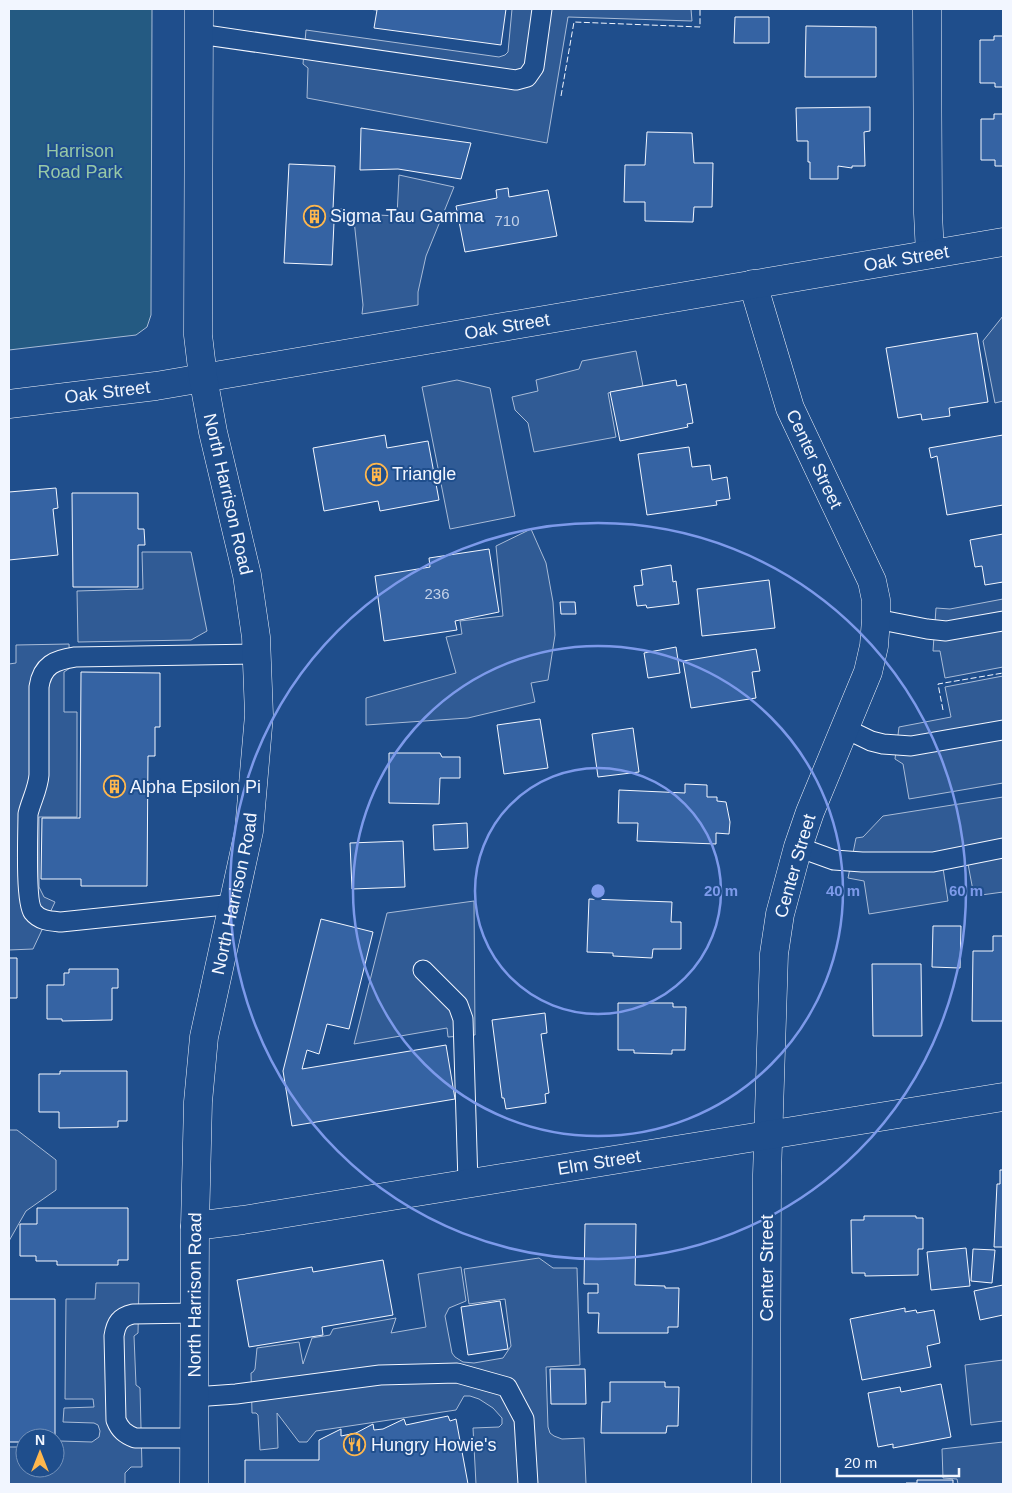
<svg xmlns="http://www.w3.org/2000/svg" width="1012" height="1493" viewBox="0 0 1012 1493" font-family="Helvetica,sans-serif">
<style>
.green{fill:#245a82;stroke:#a8bbd7}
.parking{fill:#305b95;stroke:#a8bbd7}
.building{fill:#3563a3;stroke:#f2f6ff}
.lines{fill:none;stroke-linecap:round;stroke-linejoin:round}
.lane-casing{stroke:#f2f6ff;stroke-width:21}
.street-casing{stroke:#f2f6ff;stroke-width:29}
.secondary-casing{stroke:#f2f6ff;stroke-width:29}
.lane{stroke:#1f4e8c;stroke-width:19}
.street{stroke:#1f4e8c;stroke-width:28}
.secondary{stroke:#1f4e8c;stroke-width:28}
.fence{stroke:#f2f6ff;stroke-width:1;stroke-dasharray:6 2.5;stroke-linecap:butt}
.ring{fill:none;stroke:#7d9aea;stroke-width:2.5}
.labels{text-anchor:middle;stroke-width:4;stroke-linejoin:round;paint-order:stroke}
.number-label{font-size:15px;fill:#c3d1e8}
.park-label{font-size:18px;fill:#97c8a6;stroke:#1f4e8c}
.poi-label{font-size:18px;fill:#f2f6ff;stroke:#1f4e8c;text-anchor:start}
.street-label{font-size:18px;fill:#f2f6ff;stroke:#1f4e8c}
.centre{fill:#7d9aea;stroke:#1f4e8c;stroke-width:2.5}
.ring-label{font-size:15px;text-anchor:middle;font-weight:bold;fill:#7d9aea;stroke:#1f4e8c;stroke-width:4;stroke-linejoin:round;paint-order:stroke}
</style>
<rect width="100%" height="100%" fill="#1f4e8c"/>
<!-- green -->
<path class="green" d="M 9,9 L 152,9 L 151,315 L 147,327 L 136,335 L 9,350 Z"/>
<!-- parking -->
<path class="parking" d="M 512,9 L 691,9 L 692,21 L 568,17 L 547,143 L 307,98 L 308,68 L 303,64 L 306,30 L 499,57 L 505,55 L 508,52 Z
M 399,175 L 454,187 L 426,256 L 418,292 L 418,305 L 362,314 L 363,305 L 354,220 L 359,214 L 397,216 Z
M 1003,316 L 1003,401 L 995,403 L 983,341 Z
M 636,351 L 643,386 L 608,393 L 616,437 L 534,452 L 528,423 L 515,410 L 512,397 L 538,391 L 536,380 L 579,369 L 582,361 Z
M 457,380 L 490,388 L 515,516 L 450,529 L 422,387 Z
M 531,529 L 546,563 L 553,602 L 555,635 L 548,680 L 531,683 L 535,702 L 468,718 L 366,725 L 366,698 L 456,673 L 446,637 L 462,634 L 460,621 L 503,616 L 496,546 Z
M 142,552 L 191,552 L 207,631 L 191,640 L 78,642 L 77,591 L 143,589 Z
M 1003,599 L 1003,667 L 945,678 L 940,651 L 933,651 L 936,608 L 950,609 Z
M 69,644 L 70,668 L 64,672 L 64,712 L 77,712 L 77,817 L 39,817 L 39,887 L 44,897 L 55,902 L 33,949 L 9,950 L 9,664 L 16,663 L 16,645 Z
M 1003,676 L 1003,783 L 909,799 L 903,764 L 895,759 L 899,727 L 951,717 L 945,687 Z
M 1003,797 L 1003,892 L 974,896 L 968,864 L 943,868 L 948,901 L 869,914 L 864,881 L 848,878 L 856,838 L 863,837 L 883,816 Z
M 474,901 L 475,1035 L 448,1037 L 447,1028 L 354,1044 L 387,913 Z
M 9,1130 L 17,1130 L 56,1160 L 56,1190 L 26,1211 L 9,1241 Z
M 539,1258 L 553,1268 L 577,1268 L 580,1365 L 546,1367 L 548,1427 L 550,1433 L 554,1436 L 562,1439 L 584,1438 L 586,1484 L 476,1484 L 473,1428 L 499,1427 L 502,1424 L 502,1418 L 493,1408 L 479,1399 L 470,1396 L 464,1396 L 456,1410 L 316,1431 L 307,1442 L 299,1442 L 277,1413 L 278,1448 L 260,1450 L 258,1415 L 256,1413 L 252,1413 L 251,1373 L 253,1372 L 255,1369 L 257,1348 L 299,1342 L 303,1364 L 312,1338 L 330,1335 L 333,1329 L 396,1318 L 391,1333 L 426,1327 L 418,1274 L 461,1267 L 466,1301 L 449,1308 L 445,1316 L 452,1353 L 455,1357 L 463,1362 L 474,1363 L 503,1358 L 511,1346 L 505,1299 L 469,1304 L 464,1269 Z
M 96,1283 L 139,1283 L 138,1333 L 134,1336 L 136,1385 L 140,1388 L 142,1467 L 131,1467 L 125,1473 L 125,1484 L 9,1484 L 9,1447 L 25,1447 L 25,1468 L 55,1468 L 55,1447 L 60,1447 L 60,1441 L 92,1442 L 99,1437 L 100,1431 L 98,1425 L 94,1423 L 63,1422 L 64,1408 L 94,1407 L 93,1399 L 65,1399 L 66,1299 L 95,1299 Z
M 1003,1360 L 1003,1421 L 971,1425 L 965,1365 Z
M 1003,1442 L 1003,1484 L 958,1484 L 957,1479 L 943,1478 L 942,1449 Z"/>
<!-- building -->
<path class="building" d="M 368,9 L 506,9 L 501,45 L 374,28 L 377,10 Z
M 735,17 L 769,17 L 769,43 L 734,43 Z
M 806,26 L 876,27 L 876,77 L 805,77 Z
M 994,36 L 1003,36 L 1003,87 L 995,87 L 995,83 L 980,83 L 980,40 L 994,40 Z
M 870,107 L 870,131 L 864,132 L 865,166 L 852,166 L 852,168 L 838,166 L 838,179 L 810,179 L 810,162 L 808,162 L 808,141 L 797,141 L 796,108 Z
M 994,114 L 1003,114 L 1003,166 L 995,166 L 995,160 L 981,160 L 981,119 L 994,119 Z
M 361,128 L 471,143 L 461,179 L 398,169 L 360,170 Z
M 647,132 L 692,133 L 694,163 L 713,163 L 712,207 L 694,207 L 693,222 L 645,221 L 645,202 L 624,202 L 625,165 L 645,165 Z
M 289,164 L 335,166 L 333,209 L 342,209 L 341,222 L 334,222 L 332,265 L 284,263 Z
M 508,188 L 509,197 L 548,190 L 557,236 L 465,252 L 456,206 L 497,198 L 496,190 Z
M 977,333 L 988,402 L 949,408 L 950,416 L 922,420 L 921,414 L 898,418 L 886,348 Z
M 676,380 L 677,386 L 686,384 L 693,423 L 687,424 L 688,427 L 620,441 L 610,392 Z
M 385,435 L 387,448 L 428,441 L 439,500 L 380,511 L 378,501 L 324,511 L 313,448 Z
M 1003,435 L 1003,505 L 947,515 L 937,456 L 931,458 L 929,448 Z
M 689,447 L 692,467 L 710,465 L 712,480 L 727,477 L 730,499 L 716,501 L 717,505 L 647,515 L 638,454 Z
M 56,488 L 58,508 L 53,509 L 58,555 L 9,560 L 9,492 Z
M 72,493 L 138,493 L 138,529 L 144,529 L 145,545 L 138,545 L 138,587 L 73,587 Z
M 1003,534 L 1003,582 L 985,585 L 982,566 L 975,567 L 970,540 Z
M 489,549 L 499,612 L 455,621 L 457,630 L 384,641 L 375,576 L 430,567 L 429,558 Z
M 671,565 L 673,582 L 676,581 L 679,604 L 647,608 L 646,605 L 637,606 L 634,586 L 643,585 L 641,570 Z
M 769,580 L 775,628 L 702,636 L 697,589 Z
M 560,602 L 575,602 L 576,614 L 561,614 Z
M 676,647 L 680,673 L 648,678 L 644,653 Z
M 756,649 L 760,671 L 752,672 L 756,698 L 691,708 L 683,661 Z
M 81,672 L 160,673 L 160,727 L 155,727 L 155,756 L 148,756 L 147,886 L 81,886 L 81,879 L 41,879 L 42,818 L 80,818 Z
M 540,719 L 548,768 L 504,774 L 497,725 Z
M 633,728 L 639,772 L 598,777 L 592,734 Z
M 389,753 L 440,753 L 442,757 L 460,757 L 460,778 L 440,778 L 439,804 L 389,803 Z
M 685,784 L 707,785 L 707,797 L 717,797 L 717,801 L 726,802 L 730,822 L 729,834 L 716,833 L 716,844 L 637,841 L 638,823 L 618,823 L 619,790 L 685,793 Z
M 467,823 L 468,848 L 434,850 L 433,825 Z
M 403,841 L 405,887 L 352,889 L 350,843 Z
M 589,899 L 672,902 L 671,922 L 681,922 L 681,949 L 653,949 L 652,958 L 613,956 L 613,953 L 587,952 Z
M 321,919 L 373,932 L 349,1029 L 327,1024 L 319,1054 L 307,1050 L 302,1069 L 446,1045 L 455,1099 L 292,1126 L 283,1071 Z
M 933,926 L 961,926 L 960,968 L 932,967 Z
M 993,936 L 1003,936 L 1003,1021 L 972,1021 L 973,951 L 993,951 Z
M 9,958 L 17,958 L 17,998 L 9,998 Z
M 872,964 L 921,964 L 922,1036 L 873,1036 Z
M 69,969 L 118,969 L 118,988 L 112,988 L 112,1020 L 62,1021 L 62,1019 L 47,1019 L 47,985 L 64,985 L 64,973 L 69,973 Z
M 618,1003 L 673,1003 L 673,1007 L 686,1007 L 685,1050 L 672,1050 L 672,1054 L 634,1053 L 634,1050 L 618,1050 Z
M 545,1013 L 547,1033 L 541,1034 L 549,1093 L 545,1094 L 546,1103 L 506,1109 L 504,1098 L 502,1098 L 492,1020 Z
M 60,1071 L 127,1071 L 127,1121 L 118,1121 L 118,1127 L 59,1128 L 59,1112 L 39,1112 L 39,1074 L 60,1074 Z
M 1000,1170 L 1003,1170 L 1003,1247 L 994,1247 L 997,1184 L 1000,1184 Z
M 37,1208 L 128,1208 L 128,1260 L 118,1260 L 118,1265 L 57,1265 L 57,1261 L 36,1261 L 36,1256 L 20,1256 L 20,1224 L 37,1224 Z
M 864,1216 L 916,1216 L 916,1218 L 923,1218 L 923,1249 L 918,1249 L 918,1275 L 865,1276 L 865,1273 L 852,1273 L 851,1220 L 864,1220 Z
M 585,1224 L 636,1224 L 635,1285 L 665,1286 L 665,1288 L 679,1288 L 678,1327 L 668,1327 L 668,1333 L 598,1333 L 599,1313 L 588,1313 L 588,1293 L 598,1293 L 598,1284 L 584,1284 Z
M 966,1248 L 970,1286 L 931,1290 L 927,1252 Z
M 973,1249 L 995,1250 L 992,1283 L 971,1281 Z
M 383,1260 L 393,1315 L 322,1327 L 323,1335 L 249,1347 L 237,1280 L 312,1267 L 313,1272 Z
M 1003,1285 L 1003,1315 L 980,1320 L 974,1291 Z
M 9,1299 L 55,1299 L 55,1438 L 25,1438 L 25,1442 L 9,1442 Z
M 500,1301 L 508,1349 L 468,1355 L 461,1307 Z
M 905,1308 L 905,1312 L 916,1310 L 917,1313 L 934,1310 L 940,1343 L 927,1346 L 931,1367 L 862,1380 L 850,1319 Z
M 550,1369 L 585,1369 L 586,1404 L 551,1404 Z
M 610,1382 L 665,1382 L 665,1387 L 679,1387 L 678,1426 L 667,1426 L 666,1433 L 601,1433 L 602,1402 L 610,1402 Z
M 941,1384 L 951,1437 L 893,1448 L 893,1444 L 878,1447 L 868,1393 L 900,1387 L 901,1392 Z
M 448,1416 L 450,1421 L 456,1419 L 468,1484 L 245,1484 L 245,1460 L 319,1460 L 319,1440 L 341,1429 L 341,1436 L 356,1433 L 373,1424 L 374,1430 L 383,1429 L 404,1419 L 406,1425 Z
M 917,1480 L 953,1480 L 953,1484 L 906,1484 L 906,1483 L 917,1483 Z"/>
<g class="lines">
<defs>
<path id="lane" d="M 199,34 L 516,80 L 527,77 L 534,67 L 542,9
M 876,619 L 927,629 L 946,631 L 1003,621
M 844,728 L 871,741 L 883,744 L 911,746 L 1003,730
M 798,847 L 834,860 L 862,862 L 933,862 L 1003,848
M 234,904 L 61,922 C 51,921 40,921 33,912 C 25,901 28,831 28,814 C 31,801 38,789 39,775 L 39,687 C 42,665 55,660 75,657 L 256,654
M 423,970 L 458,1005 L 463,1019 L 468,1183
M 194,1397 L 236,1394 L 380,1375 L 457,1373 L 507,1387 L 524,1419 L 528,1484
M 194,1438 L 135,1438 C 125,1434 120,1430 116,1420 L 114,1336 C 116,1323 120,1317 133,1314 L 195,1313"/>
<g id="street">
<path d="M 927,9 L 928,213 L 930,254"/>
<path id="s1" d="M 753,284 L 790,408 L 872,581 L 876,600 L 876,619 L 874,646 L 868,672 L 810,812 L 798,847 L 780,914 L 774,954 L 767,1175 L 766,1484"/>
<path id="s2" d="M 9,404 L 156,386 L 1003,242"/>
<path id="s3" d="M 195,1226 L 243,1220 L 1003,1097"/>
</g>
<g id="secondary">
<path id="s4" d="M 194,1484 L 195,1226 L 198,1102 L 204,1037 L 249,831 L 259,715 L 256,637 L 247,575 L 213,432 L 203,377 L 198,335 L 199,9"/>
</g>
</defs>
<!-- lane casing -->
<use href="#lane" class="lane-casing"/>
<!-- street casing -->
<use href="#street" class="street-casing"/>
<!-- secondary casing -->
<use href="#secondary" class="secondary-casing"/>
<!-- lane -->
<use href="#lane" class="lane"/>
<!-- street -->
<use href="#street" class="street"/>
<!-- secondary -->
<use href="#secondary" class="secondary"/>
<!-- fence -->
<path class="fence" d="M 561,96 L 574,22 L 700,27 L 700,9
M 943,710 L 938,684 L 1003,673"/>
</g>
<!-- distance rings -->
<g class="ring">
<circle cx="598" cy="891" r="123"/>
<circle cx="598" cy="891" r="245"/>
<circle cx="598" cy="891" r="368"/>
</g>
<!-- icons -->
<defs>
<symbol id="building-ring" viewBox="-11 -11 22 22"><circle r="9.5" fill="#1f4e8c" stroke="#ffb74d" stroke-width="1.5"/><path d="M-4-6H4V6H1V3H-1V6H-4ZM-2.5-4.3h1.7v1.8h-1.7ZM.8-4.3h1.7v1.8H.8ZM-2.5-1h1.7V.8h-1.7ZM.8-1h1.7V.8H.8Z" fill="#ffb74d"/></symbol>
<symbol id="restaurant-ring" viewBox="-11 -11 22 22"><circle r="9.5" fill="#1f4e8c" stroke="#ffb74d" stroke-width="1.5"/><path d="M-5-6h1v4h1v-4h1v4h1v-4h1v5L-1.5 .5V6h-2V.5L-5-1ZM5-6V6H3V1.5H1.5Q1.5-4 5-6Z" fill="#ffb74d"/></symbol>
</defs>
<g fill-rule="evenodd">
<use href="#building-ring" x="302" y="204" width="25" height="25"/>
<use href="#building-ring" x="364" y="462" width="25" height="25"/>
<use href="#building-ring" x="102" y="774" width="25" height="25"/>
<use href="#restaurant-ring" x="342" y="1432" width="25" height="25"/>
</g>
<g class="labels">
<!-- number labels -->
<g class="number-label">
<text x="507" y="226">710</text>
<text x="437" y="599">236</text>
</g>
<!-- park labels -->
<g class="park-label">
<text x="80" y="157">Harrison<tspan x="80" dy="21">Road Park</tspan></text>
</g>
<!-- poi labels -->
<g class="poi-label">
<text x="330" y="222">Sigma Tau Gamma</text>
<text x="392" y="480">Triangle</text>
<text x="130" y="793">Alpha Epsilon Pi</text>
<text x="371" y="1451">Hungry Howie's</text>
</g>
<!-- street labels -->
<g class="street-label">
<text dy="6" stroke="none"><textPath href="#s2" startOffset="909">Oak Street</textPath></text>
<text dy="6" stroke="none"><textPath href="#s2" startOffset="504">Oak Street</textPath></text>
<text dy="6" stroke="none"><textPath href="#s2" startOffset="99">Oak Street</textPath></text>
<text dy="6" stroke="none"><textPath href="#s1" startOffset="186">Center Street</textPath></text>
<text transform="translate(228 494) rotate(77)" y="6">North Harrison Road</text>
<text transform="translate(795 866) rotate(-74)" y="6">Center Street</text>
<text dy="6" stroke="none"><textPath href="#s4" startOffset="594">North Harrison Road</textPath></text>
<text dy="6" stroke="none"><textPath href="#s3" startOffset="409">Elm Street</textPath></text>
<text transform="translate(767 1268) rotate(-90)" y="6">Center Street</text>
<text dy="6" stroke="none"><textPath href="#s4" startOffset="189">North Harrison Road</textPath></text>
</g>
</g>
<circle cx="598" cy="891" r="8" class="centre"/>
<g class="ring-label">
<text x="721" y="896">20 m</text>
<text x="843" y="896">40 m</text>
<text x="966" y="896">60 m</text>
</g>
<!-- border -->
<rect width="1012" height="1493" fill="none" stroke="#f2f6ff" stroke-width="20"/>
<!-- north arrow -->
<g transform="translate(40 1453)"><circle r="24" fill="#1f4e8c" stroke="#7391ba"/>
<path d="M0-4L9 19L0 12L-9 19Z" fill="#ffb74d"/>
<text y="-8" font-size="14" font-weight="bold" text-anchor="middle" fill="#f2f6ff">N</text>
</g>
<!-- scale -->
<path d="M837 1468v8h122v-8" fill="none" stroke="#f2f6ff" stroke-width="2.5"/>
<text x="844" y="1468" font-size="15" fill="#f2f6ff" stroke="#1f4e8c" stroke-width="4" paint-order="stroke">20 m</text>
</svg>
